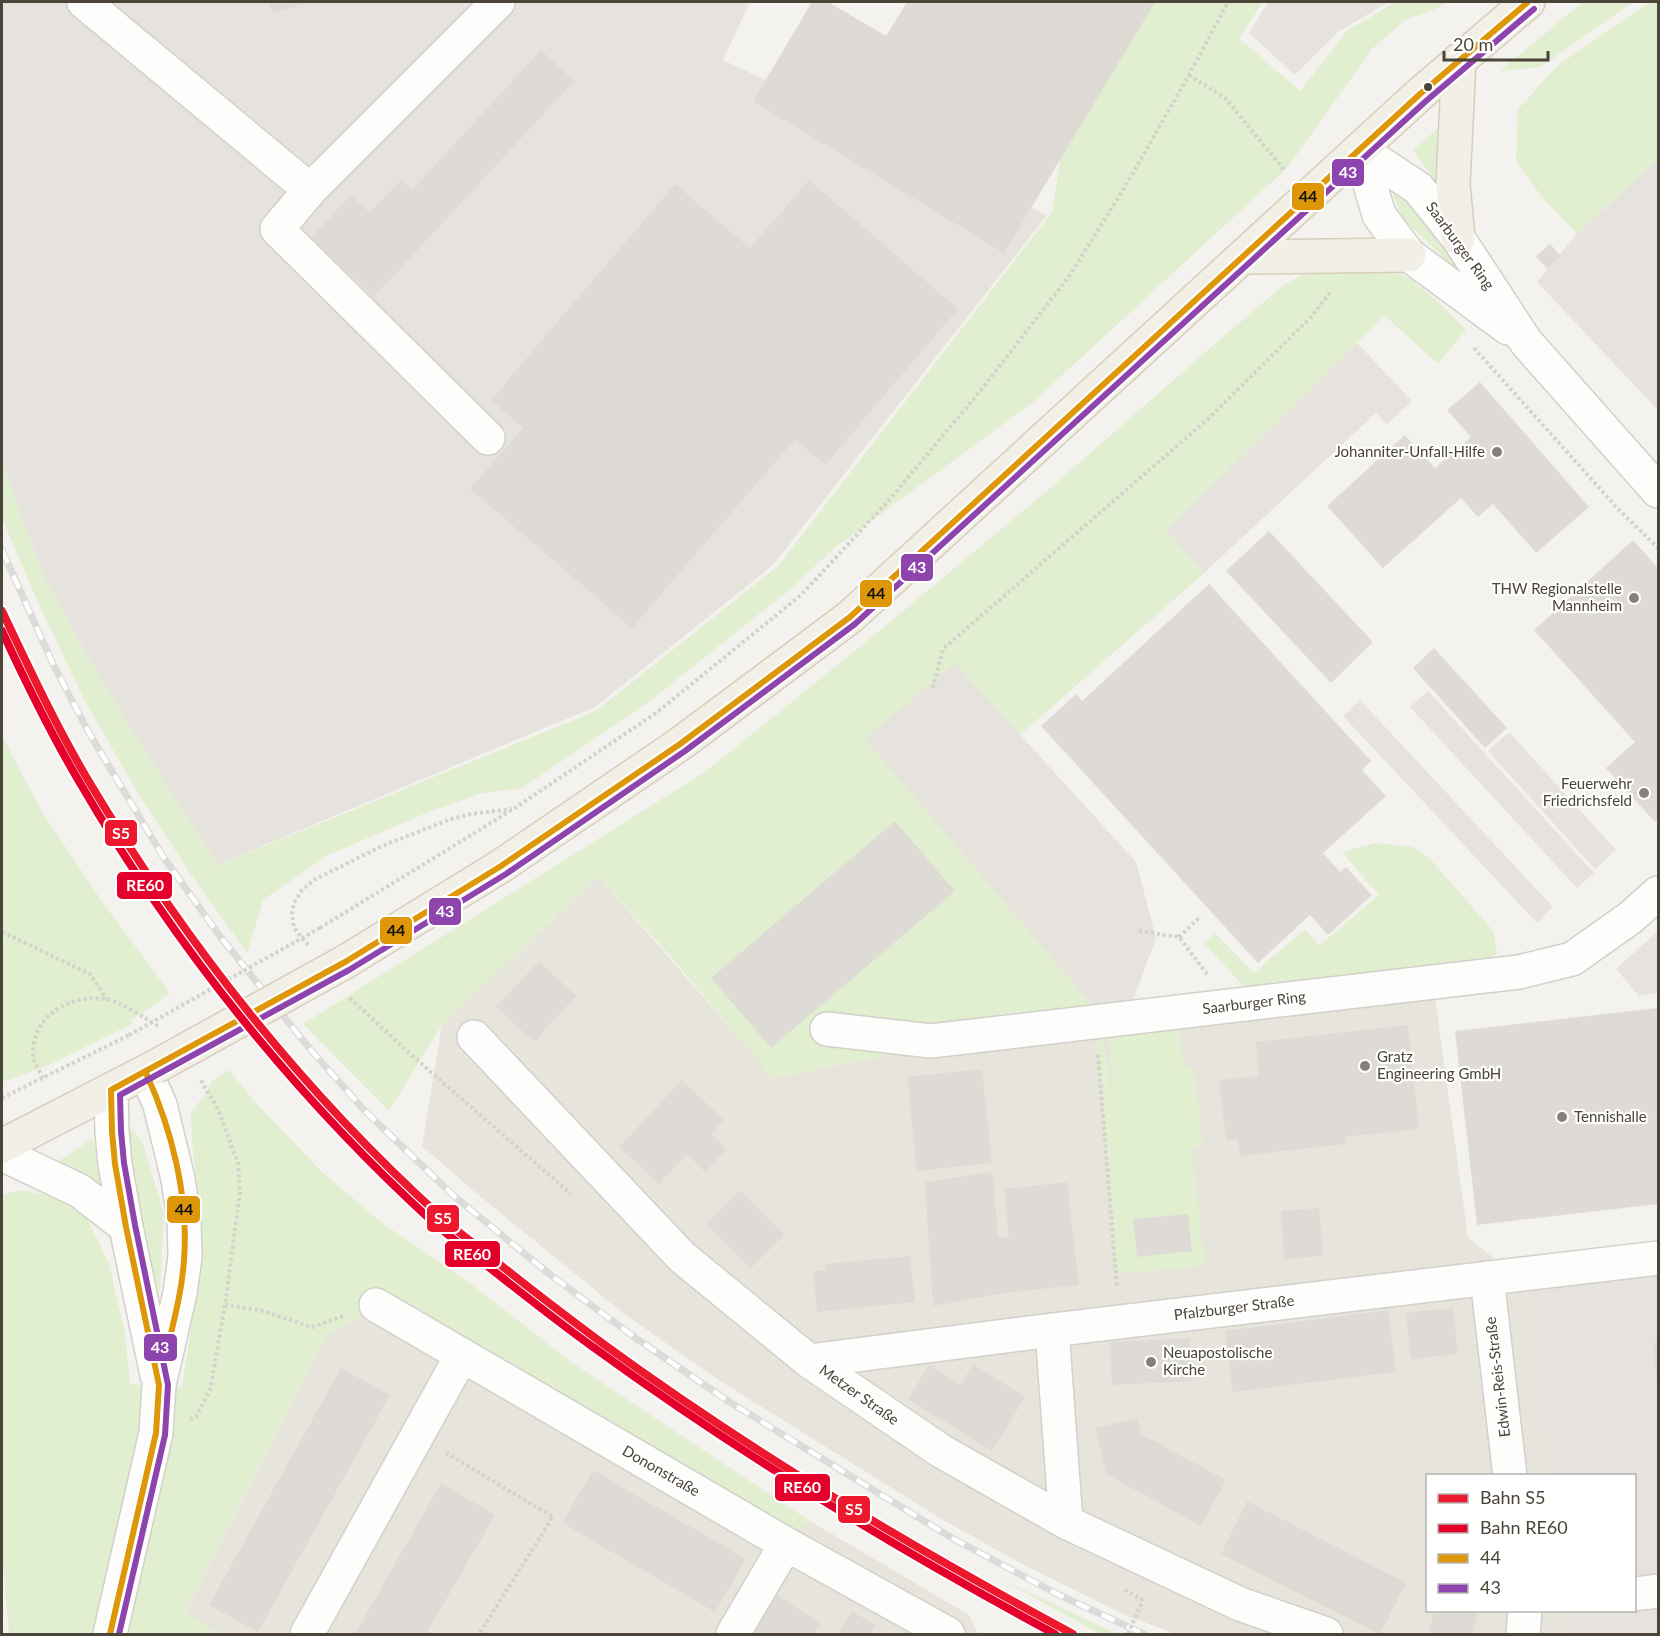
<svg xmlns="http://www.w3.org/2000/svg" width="1660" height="1636" viewBox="0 0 1660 1636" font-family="Lato,sans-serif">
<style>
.residential{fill:#e7e4dc}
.industrial{fill:#e6e2de}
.green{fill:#e1eecf}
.parking{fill:#e6e3df}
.building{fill:#dedbd6}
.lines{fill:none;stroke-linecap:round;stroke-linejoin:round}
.minor-casing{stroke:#d2d0cb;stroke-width:36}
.major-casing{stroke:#d6cebb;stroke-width:36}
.path{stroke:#d3d2cc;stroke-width:4;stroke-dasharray:3 3;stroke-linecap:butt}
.minor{stroke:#fdfdfc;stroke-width:33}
.major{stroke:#f2efe6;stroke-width:33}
.rail-casing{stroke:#dbdbda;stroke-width:7}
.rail{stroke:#fff;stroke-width:4.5;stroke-dasharray:14;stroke-linecap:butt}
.major-bridge-casing{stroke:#d6cebb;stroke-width:36;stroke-linecap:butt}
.path-bridge{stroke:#d3d2cc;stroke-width:4;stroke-dasharray:3 3;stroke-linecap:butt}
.major-bridge{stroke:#f2efe6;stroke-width:33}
.bus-1-casing{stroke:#fff;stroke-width:10}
.bus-2-casing{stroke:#fff;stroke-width:10}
.bus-1{stroke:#dd9709;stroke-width:6}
.bus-2{stroke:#8e44ad;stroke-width:6}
.rail-1-casing{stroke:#fff;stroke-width:12}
.rail-2-casing{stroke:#fff;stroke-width:12}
.rail-1{stroke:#ec192e;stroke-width:8}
.rail-2{stroke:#e4002b;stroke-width:8}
.bus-dot{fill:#4b4439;stroke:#fff;stroke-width:2}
.poi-dot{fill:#868178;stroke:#fff;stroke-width:2}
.labels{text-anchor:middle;stroke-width:4.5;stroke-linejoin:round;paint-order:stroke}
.street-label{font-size:15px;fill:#4b4439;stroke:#fff}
.poi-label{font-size:15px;fill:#4b4439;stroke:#fff;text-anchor:end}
.line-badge{stroke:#fff;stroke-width:2}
.badge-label{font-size:16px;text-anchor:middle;font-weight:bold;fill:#fff}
.pale-badge-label{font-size:16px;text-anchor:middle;font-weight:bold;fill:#111}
</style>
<rect width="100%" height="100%" fill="#f4f2ee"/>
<!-- residential -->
<path class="residential" d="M 598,876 L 774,1078 L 1099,1013 L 1133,1000 L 1431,969 L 1468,1237 L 1527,1286 L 1549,1475 L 1428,1476 L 1428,1610 L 1564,1611 L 1567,1634 L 1176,1634 L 1127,1616 L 1022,1564 L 943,1520 L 717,1379 L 623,1313 L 476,1193 L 422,1146 L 442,1025 Z
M 390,1299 L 792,1532 L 810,1521 L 969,1615 L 978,1634 L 218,1634 L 185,1612 L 325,1337 Z"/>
<!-- industrial -->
<path class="industrial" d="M 2,2 L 750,2 L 723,60 L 1047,215 L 773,565 L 595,707 L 217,865 L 138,740 L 88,657 L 43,575 L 2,462 Z
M 1658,159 L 1658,410 L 1537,282 L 1577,234 Z
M 1658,1255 L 1658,1634 L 1567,1634 L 1564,1611 L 1634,1610 L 1634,1476 L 1549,1475 L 1527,1286 Z"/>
<!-- green -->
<path class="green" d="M 1133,2 L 1263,2 L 1239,38 L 1300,91 L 1347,31 L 1395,2 L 1448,2 L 1440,7 L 1405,20 L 1372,49 L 1287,168 L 1032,403 L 833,549 L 792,588 L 650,701 L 522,788 L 482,793 L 431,811 L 328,855 L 263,900 L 247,953 L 194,879 L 141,798 L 88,707 L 41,609 L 2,519 L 2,462 L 43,575 L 88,657 L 138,740 L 218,865 L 596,711 L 778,566 L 1052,212 L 1061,154 Z
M 1583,2 L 1633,2 L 1540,67 L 1500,71 Z
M 1650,2 L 1658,2 L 1658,159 L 1577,234 L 1542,197 L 1516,161 L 1518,109 L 1558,65 Z
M 1444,123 L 1442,191 L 1413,150 Z
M 1395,181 L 1466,267 L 1459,272 L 1404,220 L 1394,198 Z
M 1380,266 L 1409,278 L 1439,303 L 1466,330 L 1438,364 L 1385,316 L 1166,531 L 1204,573 L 1020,735 L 955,663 L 1099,1013 L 773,1078 L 672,958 L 598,876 L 442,1025 L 389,1111 L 303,1024 L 705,772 L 877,633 L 1054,485 L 1209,349 L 1285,284 L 1315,268 Z
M 2,736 L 42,812 L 103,903 L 170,993 L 152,1007 L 129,1021 L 134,1023 L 49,1065 L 2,1082 Z
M 1376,843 L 1413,847 L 1430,859 L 1494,932 L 1497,953 L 1486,963 L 1245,988 L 1204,943 L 1215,933 L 1254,973 L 1305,929 L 1319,946 L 1379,895 L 1342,852 Z
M 1180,1029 L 1183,1066 L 1194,1066 L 1203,1147 L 1192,1148 L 1205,1266 L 1116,1274 L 1097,1033 L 1104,1042 L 1114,1114 L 1109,1033 Z
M 229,1070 L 256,1103 L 322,1172 L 382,1223 L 471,1284 L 574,1364 L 810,1521 L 792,1533 L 390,1299 L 325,1337 L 185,1611 L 218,1634 L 9,1634 L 2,1554 L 2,1195 L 21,1190 L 49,1195 L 86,1216 L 109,1264 L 125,1334 L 130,1384 L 182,1387 L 194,1309 L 200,1209 L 192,1143 L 191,1112 L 201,1100 L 202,1101 L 211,1082 Z
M 128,1130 L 133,1130 L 143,1144 L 164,1214 L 160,1293 L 147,1263 L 125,1134 Z
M 93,1138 L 101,1185 L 77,1173 L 53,1165 Z
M 999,1578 L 1102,1627 L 1119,1634 L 1100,1634 Z"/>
<!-- parking -->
<path class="parking" d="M 1268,2 L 1389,2 L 1338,32 L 1295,75 L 1249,33 Z
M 1357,343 L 1412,401 L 1387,424 L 1376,413 L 1204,573 L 1166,531 Z
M 955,663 L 1136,862 L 1156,938 L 1133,1000 L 1099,1013 L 865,739 Z
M 1428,691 L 1594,873 L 1577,888 L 1410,707 Z
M 1360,700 L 1553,907 L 1537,923 L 1343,716 Z
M 1509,732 L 1616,850 L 1595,869 L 1488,751 Z
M 1658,931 L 1658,993 L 1639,996 L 1616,969 Z"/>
<!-- building -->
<path class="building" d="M 268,2 L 308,2 L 273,14 Z
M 812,2 L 828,2 L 886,36 L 907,2 L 1155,2 L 1004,253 L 753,101 Z
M 541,50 L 574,81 L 374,297 L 311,238 L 351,195 L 370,213 L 401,180 L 412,190 Z
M 809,180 L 958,309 L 825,465 L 795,439 L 632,628 L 470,489 L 523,428 L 491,400 L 675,184 L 750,248 Z
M 1550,244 L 1561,256 L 1547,269 L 1536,256 Z
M 1480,382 L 1589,507 L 1536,553 L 1493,504 L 1478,517 L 1461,498 L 1383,568 L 1327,506 L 1405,435 L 1435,468 L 1471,437 L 1447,410 Z
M 1269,531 L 1373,642 L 1331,683 L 1226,571 Z
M 1633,540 L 1658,568 L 1658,819 L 1655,822 L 1606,768 L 1635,742 L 1534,630 Z
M 1209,584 L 1371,761 L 1362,770 L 1386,796 L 1323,853 L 1340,872 L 1346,867 L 1372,895 L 1328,935 L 1310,915 L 1258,963 L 1041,726 L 1076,694 L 1082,701 Z
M 1434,648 L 1507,728 L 1485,748 L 1413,668 Z
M 895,821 L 955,891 L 771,1048 L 711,978 Z
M 539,961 L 576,996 L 534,1042 L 496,1007 Z
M 1658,1008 L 1658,1204 L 1477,1225 L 1455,1031 Z
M 1408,1025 L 1419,1129 L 1345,1137 L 1346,1144 L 1240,1156 L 1238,1139 L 1226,1140 L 1219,1080 L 1259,1076 L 1256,1042 Z
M 982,1069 L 992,1163 L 917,1171 L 907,1077 Z
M 682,1080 L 724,1120 L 711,1134 L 727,1149 L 705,1172 L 687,1154 L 659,1184 L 619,1147 Z
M 993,1172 L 998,1238 L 1009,1237 L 1004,1189 L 1067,1182 L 1079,1285 L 1005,1293 L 933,1306 L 925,1182 Z
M 740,1190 L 784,1235 L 751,1268 L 706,1224 Z
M 1319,1208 L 1323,1256 L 1284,1259 L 1281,1211 Z
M 1188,1214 L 1192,1251 L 1137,1257 L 1133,1219 Z
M 910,1256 L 915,1302 L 817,1312 L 813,1271 L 826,1270 L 825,1264 Z
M 1453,1308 L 1458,1354 L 1411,1359 L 1406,1313 Z
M 1388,1310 L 1396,1372 L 1233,1392 L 1225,1331 Z
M 1189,1338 L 1192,1381 L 1112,1385 L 1110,1342 Z
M 1658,1342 L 1658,1381 L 1657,1381 L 1653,1343 Z
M 973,1364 L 1025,1397 L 992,1451 L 908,1399 L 929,1365 L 960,1385 Z
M 341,1368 L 390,1395 L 258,1632 L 209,1605 Z
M 1137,1418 L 1141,1434 L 1226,1480 L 1201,1526 L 1106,1474 L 1095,1428 Z
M 593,1470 L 746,1559 L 715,1612 L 562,1523 Z
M 441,1483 L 495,1515 L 426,1634 L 355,1634 Z
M 1247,1501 L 1406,1583 L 1380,1634 L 1221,1554 Z
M 774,1593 L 821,1624 L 814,1634 L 747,1634 Z
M 852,1611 L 876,1626 L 870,1634 L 842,1634 L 839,1633 Z
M 1434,1611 L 1479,1611 L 1472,1634 L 1444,1634 L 1429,1631 Z"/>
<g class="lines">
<defs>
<path id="minor" d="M 84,2 L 310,190
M 1360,150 L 1418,188 L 1458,238 L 1526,342 L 1658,491
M 1360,150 L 1379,215 L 1409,255 L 1508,328
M 488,438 L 277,229 L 310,190 L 498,2
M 827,1029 L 931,1041 L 1519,972 L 1572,959 L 1630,918 L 1658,893
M 474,1037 L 682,1257 L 809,1361 L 941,1451 L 1066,1522 L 1240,1604 L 1326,1634
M 111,1090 L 112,1132 L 115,1164 L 126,1227 L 157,1375
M 2,1154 L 80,1191 L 126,1227
M 1487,1278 L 1510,1476
M 376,1305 L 786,1544 L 948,1634
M 1052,1330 L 1066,1522
M 809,1361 L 1052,1330 L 1658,1258
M 1634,1594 L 1658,1591
M 110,1634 L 156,1433 L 159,1385 L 180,1293 L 185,1257 L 184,1220 L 178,1179 L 160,1105 L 146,1073
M 307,1634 L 462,1355
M 733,1634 L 786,1544
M 1523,1634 L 1525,1610"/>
<path id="major" d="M 1458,238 L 1453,184 L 1459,60
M 1243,257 L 1409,255
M 345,962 L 501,866 L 680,744 L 850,617 L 1420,94 L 1528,2
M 2,1146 L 155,1067"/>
</defs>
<!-- minor casing -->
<use href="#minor" class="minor-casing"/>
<!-- major casing -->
<use href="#major" class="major-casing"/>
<!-- path -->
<path class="path" d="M 1189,75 L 1225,98 L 1285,171
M 1474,348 L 1618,509 L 1658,548
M 933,688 L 943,649 L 1208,419 L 1311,317 L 1332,290
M 320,928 L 515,808 L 656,713 L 801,595 L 890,499 L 981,390 L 1070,275 L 1126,185 L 1189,75 L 1228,2
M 1139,931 L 1179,937 L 1207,974
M 2,932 L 90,974 L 107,999
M 1179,937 L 1201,916
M 308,945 L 294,928 L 292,913 L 294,903 L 302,890 L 314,880 L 382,846 L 448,820 L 471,814 L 512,809
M 350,998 L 409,1053 L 571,1194
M 1098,1055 L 1117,1287
M 43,1078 C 40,1071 34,1063 33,1057 C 30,1017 69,994 105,999 C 120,1001 145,1018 158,1026
M 2,1098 L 129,1035
M 225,1305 L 259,1310 L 312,1327 L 346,1315
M 190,1419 L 196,1417 L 210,1390 L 225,1305 L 240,1192 L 238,1163 L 218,1109 L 200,1079
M 446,1453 L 553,1517 L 479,1634
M 1125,1590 L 1143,1600"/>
<!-- minor -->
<use href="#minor" class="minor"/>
<!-- major -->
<use href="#major" class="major"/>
<defs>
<path id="rail" d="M 2,550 L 53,664 L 88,731 L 162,855 L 219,935 L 310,1049 L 364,1110 L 455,1197 L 552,1276 L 637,1339 L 728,1401 L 952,1538 L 1057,1594 L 1144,1634"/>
</defs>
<!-- rail casing -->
<use href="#rail" class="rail-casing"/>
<!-- rail -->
<use href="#rail" class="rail"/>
<defs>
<path id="major-bridge" d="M 155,1067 L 345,962"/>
</defs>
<!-- major-bridge casing -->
<use href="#major-bridge" class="major-bridge-casing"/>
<!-- path-bridge -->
<path class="path-bridge" d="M 129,1035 L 320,928
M 1128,1634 L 1143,1600"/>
<!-- major-bridge -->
<use href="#major-bridge" class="major-bridge"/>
<defs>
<path id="bus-1" d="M 146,1073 C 172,1130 189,1197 184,1260 C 182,1291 174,1320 167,1350
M 110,1634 L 156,1433 L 159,1385 L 126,1227 L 115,1164 L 112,1132 L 111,1090 L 345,962 L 501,866 L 680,744 L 850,617 L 1420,94 L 1528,2"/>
<path id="bus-2" d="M 119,1634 L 165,1435 L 168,1385 L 135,1225 L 124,1163 L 121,1131 L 120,1095 L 349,970 L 506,874 L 685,751 L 855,624 L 1426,101 L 1534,9"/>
</defs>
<!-- bus-1 casing -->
<use href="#bus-1" class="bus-1-casing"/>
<!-- bus-2 casing -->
<use href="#bus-2" class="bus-2-casing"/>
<!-- bus-1 -->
<use href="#bus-1" class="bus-1"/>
<!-- bus-2 -->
<use href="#bus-2" class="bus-2"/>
<defs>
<path id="rail-1" d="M 2,611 C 29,668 56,726 88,780 C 184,941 301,1090 440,1216 C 455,1230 472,1242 487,1254 C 525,1285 563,1314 602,1343 C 751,1452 910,1546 1073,1634"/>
<path id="rail-2" d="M 2,631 C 26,683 51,734 80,783 C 175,946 295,1096 434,1223 C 449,1236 465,1248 481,1261 C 518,1290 555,1320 593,1347 C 740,1454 895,1548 1055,1634"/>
</defs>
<!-- rail-1 casing -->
<use href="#rail-1" class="rail-1-casing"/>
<!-- rail-2 casing -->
<use href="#rail-2" class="rail-2-casing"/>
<!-- rail-1 -->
<use href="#rail-1" class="rail-1"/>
<!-- rail-2 -->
<use href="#rail-2" class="rail-2"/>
</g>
<!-- markers -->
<circle class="bus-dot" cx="1428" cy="87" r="5"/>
<g class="poi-dot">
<circle cx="1497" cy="452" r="6"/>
<circle cx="1634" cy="598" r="6"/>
<circle cx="1644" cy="793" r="6"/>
<circle cx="1365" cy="1066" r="6"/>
<circle cx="1562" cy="1117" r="6"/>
<circle cx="1151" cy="1362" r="6"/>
</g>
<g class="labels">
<!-- street labels -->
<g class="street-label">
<text transform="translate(1460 246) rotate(54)" y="5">Saarburger Ring</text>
<text transform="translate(1254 1003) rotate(-7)" y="5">Saarburger Ring</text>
<text transform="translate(1234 1308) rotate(-7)" y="5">Pfalzburger Straße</text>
<text transform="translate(1498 1377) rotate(-97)" y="5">Edwin-Reis-Straße</text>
<text transform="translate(859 1395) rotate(35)" y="5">Metzer Straße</text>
<text transform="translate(661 1471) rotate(30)" y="5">Dononstraße</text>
</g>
<!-- poi labels -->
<g class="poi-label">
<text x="1485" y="457">Johanniter-Unfall-Hilfe</text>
<text x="1622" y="594">THW Regionalstelle<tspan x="1622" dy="17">Mannheim</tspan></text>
<text x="1632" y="789">Feuerwehr<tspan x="1632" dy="17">Friedrichsfeld</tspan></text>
<text x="1377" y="1062" text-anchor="start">Gratz<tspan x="1377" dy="17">Engineering GmbH</tspan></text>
<text x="1574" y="1122" text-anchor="start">Tennishalle</text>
<text x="1163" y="1358" text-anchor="start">Neuapostolische<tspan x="1163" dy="17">Kirche</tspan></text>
</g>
</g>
<g class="line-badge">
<rect x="1331" y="158" width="34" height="29" rx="6" fill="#8e44ad"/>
<rect x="1291" y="182" width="34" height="29" rx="6" fill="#dd9709"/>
<rect x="900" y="553" width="34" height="29" rx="6" fill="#8e44ad"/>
<rect x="859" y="579" width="34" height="29" rx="6" fill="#dd9709"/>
<rect x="104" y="819" width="34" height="28" rx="6" fill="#ec192e"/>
<rect x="116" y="871" width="57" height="29" rx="6" fill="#e4002b"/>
<rect x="428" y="897" width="34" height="29" rx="6" fill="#8e44ad"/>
<rect x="379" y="916" width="34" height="29" rx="6" fill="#dd9709"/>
<rect x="166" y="1195" width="35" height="29" rx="6" fill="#dd9709"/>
<rect x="426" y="1204" width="34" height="29" rx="6" fill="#ec192e"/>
<rect x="444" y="1240" width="57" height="28" rx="6" fill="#e4002b"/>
<rect x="143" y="1333" width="35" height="29" rx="6" fill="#8e44ad"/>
<rect x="774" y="1473" width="57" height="29" rx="6" fill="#e4002b"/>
<rect x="837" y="1495" width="34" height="29" rx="6" fill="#ec192e"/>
</g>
<g class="badge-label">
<text x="1348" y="178">43</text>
<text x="917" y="573">43</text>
<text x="121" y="839">S5</text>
<text x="145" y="891">RE60</text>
<text x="445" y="917">43</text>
<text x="443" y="1224">S5</text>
<text x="472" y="1260">RE60</text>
<text x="160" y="1353">43</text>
<text x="802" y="1493">RE60</text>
<text x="854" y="1515">S5</text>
</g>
<g class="pale-badge-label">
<text x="1308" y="202">44</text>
<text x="876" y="599">44</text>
<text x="396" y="936">44</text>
<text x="184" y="1215">44</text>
</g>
<!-- border -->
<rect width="1660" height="1636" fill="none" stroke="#4b4439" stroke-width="6"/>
<!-- legend -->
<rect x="1426" y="1474" width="210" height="138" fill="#ffffff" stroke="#b7b4b0" stroke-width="1.5"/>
<rect x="1438" y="1494" width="30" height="9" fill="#ec192e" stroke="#b7b4b0" stroke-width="1.5"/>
<text x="1480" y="1504" font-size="18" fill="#4b4439">Bahn S5</text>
<rect x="1438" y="1524" width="30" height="9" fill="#e4002b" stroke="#b7b4b0" stroke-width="1.5"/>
<text x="1480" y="1534" font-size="18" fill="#4b4439">Bahn RE60</text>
<rect x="1438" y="1554" width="30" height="9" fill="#dd9709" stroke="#b7b4b0" stroke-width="1.5"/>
<text x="1480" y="1564" font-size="18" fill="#4b4439">44</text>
<rect x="1438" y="1584" width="30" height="9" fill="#8e44ad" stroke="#b7b4b0" stroke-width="1.5"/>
<text x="1480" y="1594" font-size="18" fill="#4b4439">43</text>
<!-- scale -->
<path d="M1444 51v9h104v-9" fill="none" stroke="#4b4439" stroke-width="3"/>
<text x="1453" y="51" font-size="18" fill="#4b4439" stroke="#ffffff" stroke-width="4.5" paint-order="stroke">20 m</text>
</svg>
